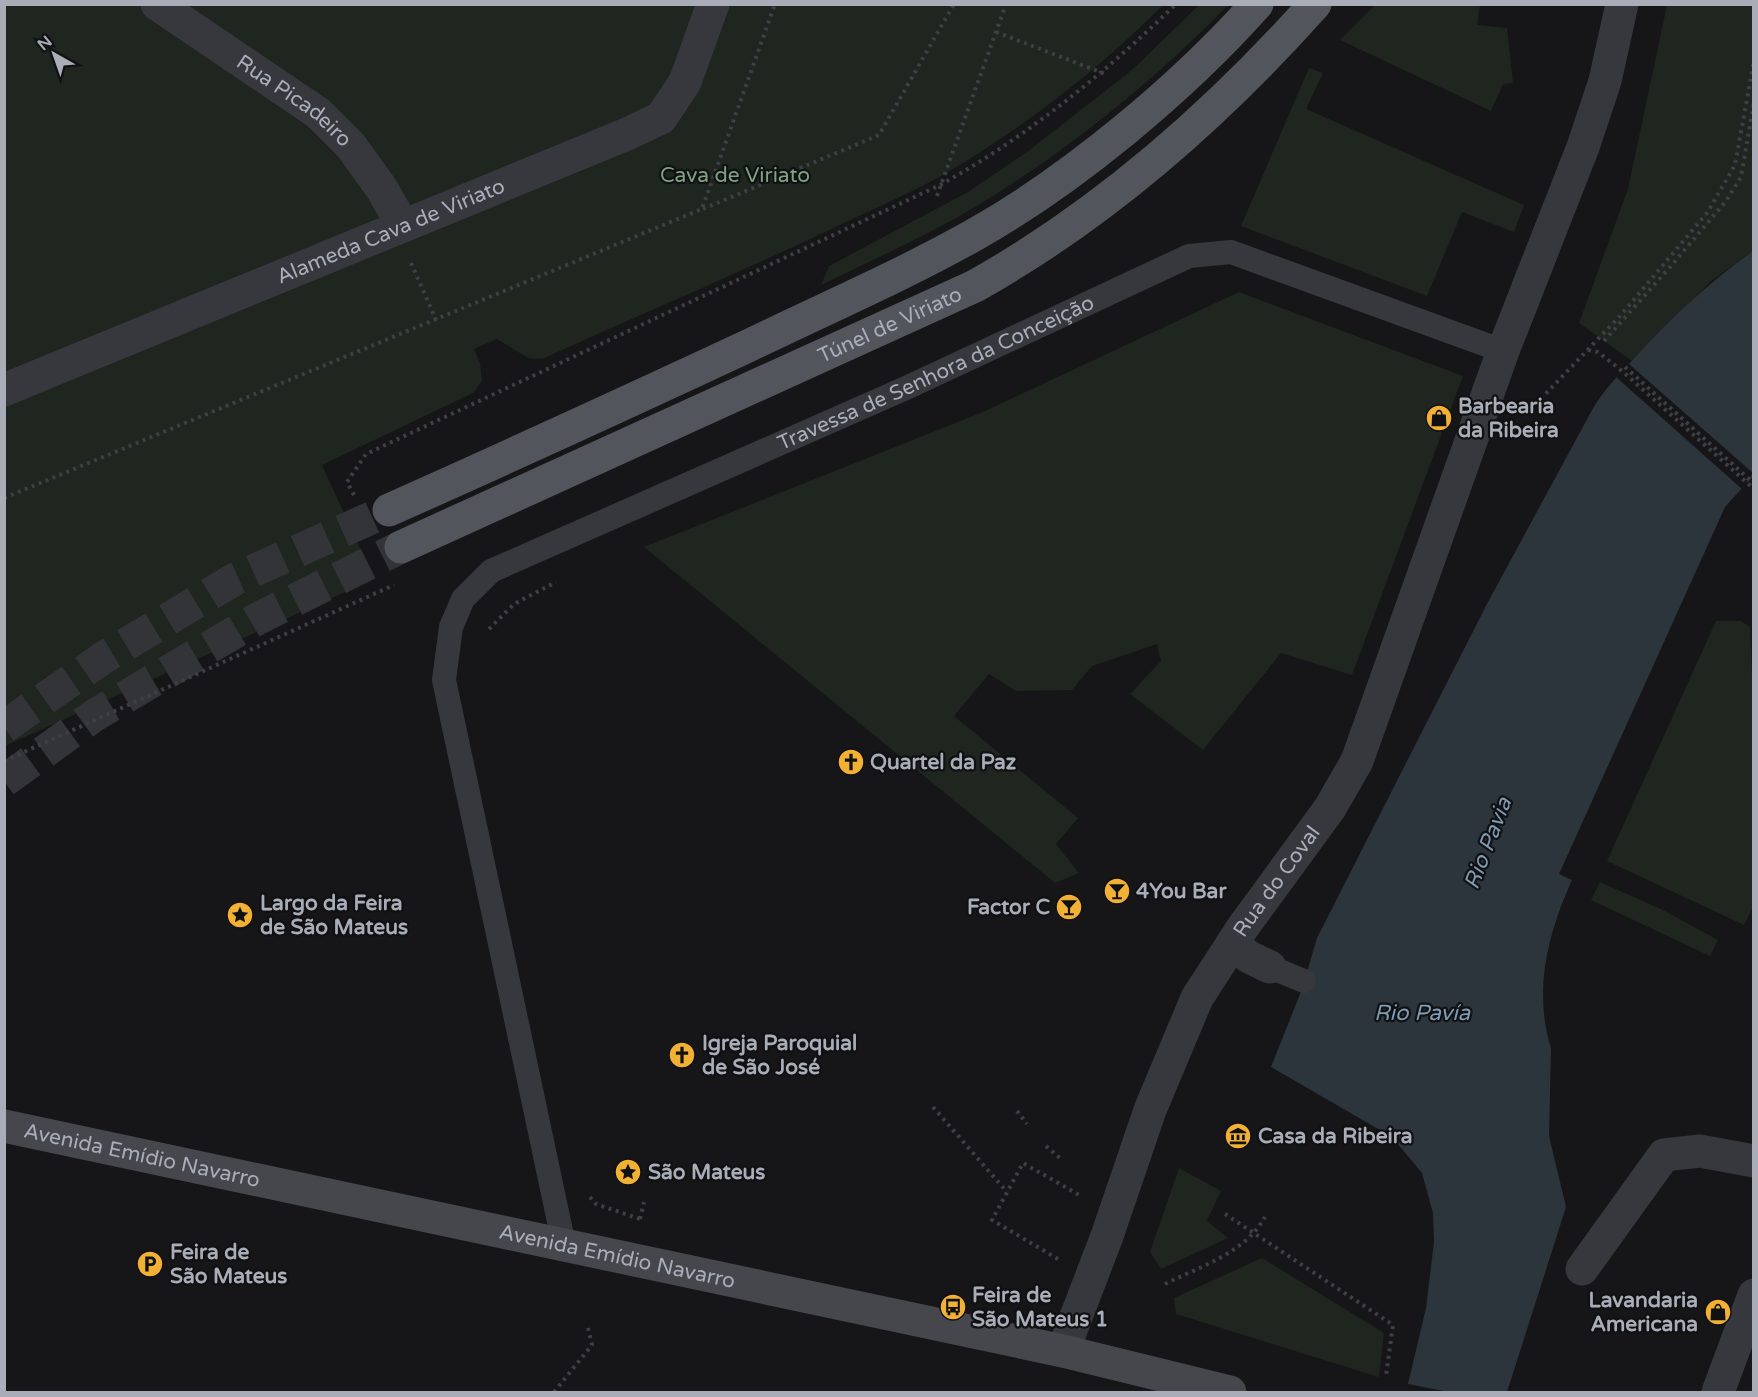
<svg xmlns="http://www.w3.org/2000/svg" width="1758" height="1397" viewBox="0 0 1758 1397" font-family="'Varela Round',sans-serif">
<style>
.green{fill:#1e261f}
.water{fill:#2c353c}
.pier{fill:#161618}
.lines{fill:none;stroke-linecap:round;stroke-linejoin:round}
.primary-tunnel{stroke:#333438;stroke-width:33;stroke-dasharray:33 16;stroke-linecap:butt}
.path{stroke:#3d3f44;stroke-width:4;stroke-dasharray:3 4.5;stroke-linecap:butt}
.lane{stroke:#37383d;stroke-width:24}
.street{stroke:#37383d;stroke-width:33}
.secondary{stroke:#45474d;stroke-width:33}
.primary{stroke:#53555c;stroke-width:33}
.labels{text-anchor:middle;stroke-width:4.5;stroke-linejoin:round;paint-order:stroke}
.street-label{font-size:21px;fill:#a8adb8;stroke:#111113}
.park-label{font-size:21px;fill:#7fa381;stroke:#111113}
.poi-label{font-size:21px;font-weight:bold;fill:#a8adb8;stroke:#111113;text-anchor:start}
.water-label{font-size:22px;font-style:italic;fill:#7f9bb3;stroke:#111113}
</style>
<rect width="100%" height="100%" fill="#161618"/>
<!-- green -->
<path class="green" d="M 1200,4 L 1228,5 C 1154,81 1070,149 980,204 C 929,235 874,259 821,285 L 829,266 L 968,192 L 1027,152 L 1132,70 Z
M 4,5 L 1163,5 C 1102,67 1028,124 953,169 C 918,190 880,206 844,223 C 744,271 642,314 542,359 L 528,358 L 497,339 L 474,349 L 480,363 L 482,381 L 473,393 L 322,465 L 374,579 L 5,746 Z
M 1375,5 L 1480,5 L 1477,25 L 1507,28 L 1513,83 L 1503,84 L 1491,111 L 1340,40 Z
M 1667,5 L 1753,5 L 1753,251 L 1711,281 L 1632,361 L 1579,323 L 1628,189 Z
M 1309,68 L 1323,73 L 1306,109 L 1524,205 L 1514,232 L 1462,212 L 1427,296 L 1241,226 Z
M 1239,292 L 1463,376 L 1352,675 L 1281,653 L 1203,750 L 1130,694 L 1161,661 L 1157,644 L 1092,666 L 1072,690 L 1016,691 L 989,674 L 954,716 L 1078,818 L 1056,844 L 1079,873 L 1055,883 L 644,547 L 983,412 Z
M 1716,621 L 1741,621 L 1750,627 L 1754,730 L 1754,905 L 1744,925 L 1607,861 Z
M 1600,882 L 1663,910 L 1718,940 L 1710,956 L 1591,900 Z
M 1179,1168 L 1221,1191 L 1207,1221 L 1228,1238 L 1161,1269 L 1150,1252 Z
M 1262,1258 L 1384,1333 L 1379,1377 L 1176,1314 L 1174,1298 Z"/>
<!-- water -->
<path class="water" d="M 1753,251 L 1753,476 L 1725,507 L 1559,874 L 1572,880 C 1548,933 1533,991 1551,1048 L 1549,1136 L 1566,1207 L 1507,1392 L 1449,1392 L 1408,1384 L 1426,1308 L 1434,1242 L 1433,1213 L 1422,1173 L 1392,1137 L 1271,1067 L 1302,989 L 1317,938 L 1488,602 L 1591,412 C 1607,385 1620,374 1640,352 C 1675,314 1711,281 1753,251 Z"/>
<!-- pier -->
<path class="pier" d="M 1629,364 L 1753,473 L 1742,489 L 1616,377 Z"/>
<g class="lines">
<!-- primary-tunnel -->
<path class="primary-tunnel" d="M 4,727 L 103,658 L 235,579 L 389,510
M 4,781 L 95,715 L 257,619 L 401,547"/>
<!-- path -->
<path class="path" d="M 996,32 L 1108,75
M 937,196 L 1006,4
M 703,209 L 879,135 L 954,4
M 411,263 L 436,320
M 1604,341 L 1671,266 L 1726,201 L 1741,177 L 1754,102
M 1588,350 L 1598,352 L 1622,371 L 1754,489
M 1625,367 L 1750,480
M 1522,411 L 1535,405 L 1620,316 L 1707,213 L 1735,165 L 1754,61
M 354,495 L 347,482 L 366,454 L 940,185 C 1027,137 1105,73 1176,4
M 4,498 L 702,209 L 775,4
M 489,629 L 514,604 L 556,582
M 4,761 L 394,585
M 933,1107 L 1007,1192
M 1017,1111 L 1027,1124
M 1046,1146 L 1061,1159
M 590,1197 L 596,1204 L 640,1219
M 1225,1214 L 1393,1325 L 1386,1376
M 640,1219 L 644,1202
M 1058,1259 L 992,1220 L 1023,1163 L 1081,1196
M 1165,1284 C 1201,1266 1245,1253 1265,1217
M 554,1392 L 592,1345 L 588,1328"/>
<!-- lane -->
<g class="lane">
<path d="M 1270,967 L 1304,981"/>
<path id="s1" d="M 564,1245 L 444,680 L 451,627 L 463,599 L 491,571 L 906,388 L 1189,256 L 1231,252 L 1503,351"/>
</g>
<!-- street -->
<g class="street">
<path id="s2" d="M 157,4 L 318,113 L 351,146 L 382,189 L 403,226"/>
<path id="s3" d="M 4,390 L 627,134 L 661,118 L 685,82 L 713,4"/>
<path d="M 1232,944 L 1249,957 L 1270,967"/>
<path d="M 1582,1269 L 1664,1155 L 1700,1151 L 1754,1161"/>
<path id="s4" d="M 1063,1351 L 1107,1236 L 1150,1110 L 1197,998 L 1243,927 L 1330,808 L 1357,761 L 1503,351 L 1583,147 L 1605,81 L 1622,4"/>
<path d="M 1718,1392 L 1754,1295"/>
</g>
<!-- secondary -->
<path class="secondary" id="s5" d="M 4,1126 L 1063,1351 L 1230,1392"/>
<!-- primary -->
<g class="primary">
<path d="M 389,510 C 510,456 630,401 750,345 C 824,309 901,276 974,235 C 1073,179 1181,89 1257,4"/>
<path id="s6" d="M 401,547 L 975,286 C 1105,213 1216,115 1315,4"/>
</g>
</g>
<!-- icons -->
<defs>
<symbol id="shop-disc" viewBox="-11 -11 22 22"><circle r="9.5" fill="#f2b134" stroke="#111113"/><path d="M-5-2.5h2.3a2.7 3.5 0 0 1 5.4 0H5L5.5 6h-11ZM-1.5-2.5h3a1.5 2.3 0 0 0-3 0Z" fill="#111"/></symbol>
<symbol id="church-disc" viewBox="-11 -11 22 22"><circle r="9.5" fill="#f2b134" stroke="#111113"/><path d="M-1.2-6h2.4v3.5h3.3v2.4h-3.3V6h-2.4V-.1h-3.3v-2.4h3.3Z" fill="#111"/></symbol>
<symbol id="bar-disc" viewBox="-11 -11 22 22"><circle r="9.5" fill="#f2b134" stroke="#111113"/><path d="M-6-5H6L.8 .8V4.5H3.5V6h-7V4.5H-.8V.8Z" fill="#111"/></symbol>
<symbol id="sight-disc" viewBox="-11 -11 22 22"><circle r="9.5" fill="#f2b134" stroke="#111113"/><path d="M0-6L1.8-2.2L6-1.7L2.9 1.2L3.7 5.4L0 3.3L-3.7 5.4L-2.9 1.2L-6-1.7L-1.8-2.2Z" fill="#111"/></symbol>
<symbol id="museum-disc" viewBox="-11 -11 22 22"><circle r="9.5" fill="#f2b134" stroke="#111113"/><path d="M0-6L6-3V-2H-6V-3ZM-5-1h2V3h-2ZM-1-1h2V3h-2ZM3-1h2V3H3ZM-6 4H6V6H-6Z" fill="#111"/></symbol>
<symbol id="parking-disc" viewBox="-11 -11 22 22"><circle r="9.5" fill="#f2b134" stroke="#111113"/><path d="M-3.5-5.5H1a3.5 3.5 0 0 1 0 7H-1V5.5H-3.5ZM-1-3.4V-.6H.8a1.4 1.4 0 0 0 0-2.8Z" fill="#111"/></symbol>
<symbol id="bus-disc" viewBox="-11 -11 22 22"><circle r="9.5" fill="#f2b134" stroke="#111113"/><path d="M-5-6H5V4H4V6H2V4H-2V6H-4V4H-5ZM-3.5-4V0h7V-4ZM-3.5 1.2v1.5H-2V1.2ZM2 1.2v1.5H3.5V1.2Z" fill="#111"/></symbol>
</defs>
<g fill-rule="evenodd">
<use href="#shop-disc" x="1424" y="403" width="30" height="30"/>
<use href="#church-disc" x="836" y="747" width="30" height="30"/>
<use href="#bar-disc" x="1102" y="876" width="30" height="30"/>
<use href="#bar-disc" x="1054" y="892" width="30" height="30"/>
<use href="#sight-disc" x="225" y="900" width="30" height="30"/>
<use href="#church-disc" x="667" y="1040" width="30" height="30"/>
<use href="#museum-disc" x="1223" y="1121" width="30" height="30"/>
<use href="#sight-disc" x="613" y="1157" width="30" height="30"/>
<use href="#parking-disc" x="135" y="1249" width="30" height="30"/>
<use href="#bus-disc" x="938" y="1292" width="30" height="30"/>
<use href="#shop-disc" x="1703" y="1297" width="30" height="30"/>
</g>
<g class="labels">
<!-- street labels -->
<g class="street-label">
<text dy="7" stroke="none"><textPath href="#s2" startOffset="168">Rua Picadeiro</textPath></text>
<text dy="7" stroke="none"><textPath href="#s3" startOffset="418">Alameda Cava de Viriato</textPath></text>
<text dy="7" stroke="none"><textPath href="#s6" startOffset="537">Túnel de Viriato</textPath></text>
<text dy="7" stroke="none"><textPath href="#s1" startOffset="1188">Travessa de Senhora da Conceição</textPath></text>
<text dy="7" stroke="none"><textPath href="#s4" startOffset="519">Rua do Coval</textPath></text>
<text dy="7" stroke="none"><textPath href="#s5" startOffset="141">Avenida Emídio Navarro</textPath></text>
<text dy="7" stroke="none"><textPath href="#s5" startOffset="627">Avenida Emídio Navarro</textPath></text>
</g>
<!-- park labels -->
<g class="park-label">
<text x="735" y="182">Cava de Viriato</text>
</g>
<!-- poi labels -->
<g class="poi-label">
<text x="1458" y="413">Barbearia<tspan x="1458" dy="24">da Ribeira</tspan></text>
<text x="870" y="769">Quartel da Paz</text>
<text x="1136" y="898">4You Bar</text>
<text x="260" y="910">Largo da Feira<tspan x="260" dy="24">de São Mateus</tspan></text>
<text x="1050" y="914" text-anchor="end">Factor C</text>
<text x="702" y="1050">Igreja Paroquial<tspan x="702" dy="24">de São José</tspan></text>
<text x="1258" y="1143">Casa da Ribeira</text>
<text x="648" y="1179">São Mateus</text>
<text x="170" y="1259">Feira de<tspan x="170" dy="24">São Mateus</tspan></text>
<text x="972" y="1302">Feira de<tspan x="972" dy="24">São Mateus 1</tspan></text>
<text x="1698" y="1307" text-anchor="end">Lavandaria<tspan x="1698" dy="24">Americana</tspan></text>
</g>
<!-- water labels -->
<g class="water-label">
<text transform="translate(1487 843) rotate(-69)" y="8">Rio Pavia</text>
<text x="1422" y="1020">Rio Pavía</text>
</g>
</g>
<!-- border -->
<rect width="1758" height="1397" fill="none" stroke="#a8adb8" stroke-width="12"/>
<!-- north arrow -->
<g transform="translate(54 54) rotate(320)" stroke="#111113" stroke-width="4.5" paint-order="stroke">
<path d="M0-4.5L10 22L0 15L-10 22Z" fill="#a8adb8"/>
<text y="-9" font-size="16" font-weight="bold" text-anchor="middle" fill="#a8adb8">N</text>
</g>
</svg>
